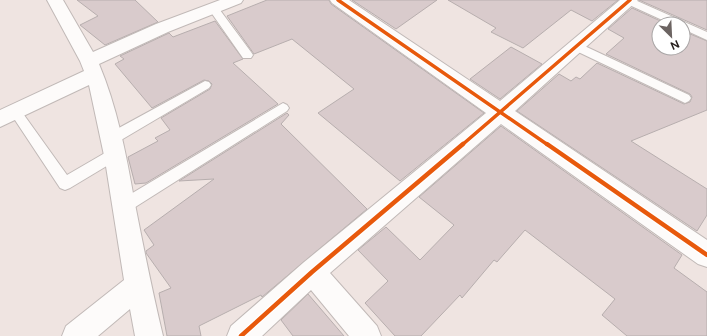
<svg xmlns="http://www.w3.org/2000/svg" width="707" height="336" viewBox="0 0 707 336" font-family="Figtree,sans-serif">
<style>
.building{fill:#d9cbcc;stroke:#b7aeae}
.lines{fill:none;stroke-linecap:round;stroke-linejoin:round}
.service-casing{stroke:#c1b9b7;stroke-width:2}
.minor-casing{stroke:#c1b9b7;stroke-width:2}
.service{fill:#fdfbfa;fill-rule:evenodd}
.minor{fill:#fdfbfa;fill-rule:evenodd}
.cycleway-far1-casing{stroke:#fff;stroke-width:5.5}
.cycleway-casing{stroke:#fff;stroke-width:7}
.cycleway-far1{stroke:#e8590c;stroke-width:3.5}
.cycleway{stroke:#e8590c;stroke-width:4.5}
</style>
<rect width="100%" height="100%" fill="#efe4e1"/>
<!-- building -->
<path class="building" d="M 77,0 L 135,0 L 158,22 L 105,45 L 80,25 L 98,16 Z
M 267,0 L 329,0 L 331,4 L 484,113 L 400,181 L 318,113 L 354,89 L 292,39 L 254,54 L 227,16 Z
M 352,0 L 437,0 L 396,29 Z
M 448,0 L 618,0 L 592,21 L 571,10 L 523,48 L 491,32 L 496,28 Z
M 639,0 L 707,0 L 707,30 Z
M 632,8 L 667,24 L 659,24 L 659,48 L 683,48 L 683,31 L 707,41 L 707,110 L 631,141 L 707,189 L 707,215 L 697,231 L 517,111 L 559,74 L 571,81 L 576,77 L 580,79 L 597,63 L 684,104 L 690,102 L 692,97 L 690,94 L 606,54 L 624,38 L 608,29 Z
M 215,21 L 243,59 L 233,63 L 278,104 L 146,183 L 135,184 L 128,157 L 158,141 L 155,138 L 170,130 L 161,118 L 210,89 L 212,84 L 209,81 L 204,80 L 152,108 L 115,64 L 124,59 L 120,56 L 169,33 L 173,37 Z
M 511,47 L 542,64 L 500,99 L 470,79 Z
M 287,113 L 289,115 L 281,124 L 367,209 L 262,297 L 261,295 L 199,326 L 201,336 L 167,336 L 159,293 L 171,288 L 146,253 L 146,251 L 154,245 L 144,230 L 214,179 L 179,181 Z
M 501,126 L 682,255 L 674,268 L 707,292 L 707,336 L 627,336 L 602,315 L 615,299 L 525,230 L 497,262 L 494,260 L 462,298 L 460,295 L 421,336 L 395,336 L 365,303 L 388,281 L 358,250 L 386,227 L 420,260 L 454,225 L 419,197 Z
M 308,294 L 344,336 L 293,336 L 281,320 Z"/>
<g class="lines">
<defs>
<path id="service" d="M 625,0 L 635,0 L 707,32 L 707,40 L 683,29 L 683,24 L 671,24 L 625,3 Z
M 213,5 L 217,6 L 251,52 L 253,55 L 251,58 L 243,58 L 208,8 Z
M 576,42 L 689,95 L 691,98 L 689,101 L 685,103 L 681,101 L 572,49 L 570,46 L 572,43 Z
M 205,81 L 209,82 L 211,85 L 209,88 L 116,143 L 111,144 L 106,143 L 104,139 L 106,135 Z
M 283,103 L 287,105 L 289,108 L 287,111 L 129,211 L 124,213 L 119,211 L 117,206 L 119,201 Z
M 15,106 L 19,108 L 67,175 L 110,150 L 115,148 L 120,150 L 122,154 L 120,158 L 70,188 L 65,190 L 60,188 L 11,114 L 9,111 L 11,108 Z"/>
<path id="minor" d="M 47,0 L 63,0 L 93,52 L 156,24 L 220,0 L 243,0 L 241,3 L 168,32 L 99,64 C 117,107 126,153 134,199 C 143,245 152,290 163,336 L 135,336 L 130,309 L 98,336 L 62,336 L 66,326 L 124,280 L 105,160 L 89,85 L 0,127 L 0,110 L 84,71 L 80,61 Z
M 330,0 L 349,0 L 500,101 L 620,0 L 638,0 L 515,111 L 707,240 L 707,267 L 698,264 L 501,124 L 330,273 L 377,326 L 381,336 L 349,336 L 311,290 L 262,336 L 227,336 L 231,326 L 303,263 L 486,113 L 332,3 Z"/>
</defs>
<!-- service casing -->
<use href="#service" class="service-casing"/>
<!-- minor casing -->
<use href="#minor" class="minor-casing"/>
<!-- service -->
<use href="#service" class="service"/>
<!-- minor -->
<use href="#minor" class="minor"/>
<defs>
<path id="cycleway-far1" d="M 338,0 L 548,145
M 462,145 L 630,0"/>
<path id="cycleway" d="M 547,144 L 707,255
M 241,336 L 312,272 L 463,144"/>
</defs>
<!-- cycleway-far1 casing -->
<use href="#cycleway-far1" class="cycleway-far1-casing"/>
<!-- cycleway casing -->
<use href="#cycleway" class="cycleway-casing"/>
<!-- cycleway-far1 -->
<use href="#cycleway-far1" class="cycleway-far1"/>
<!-- cycleway -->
<use href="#cycleway" class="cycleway"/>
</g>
<!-- north arrow -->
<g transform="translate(671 36) rotate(156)"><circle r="19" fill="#ffffff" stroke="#a8a5a5"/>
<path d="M0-3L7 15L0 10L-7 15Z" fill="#6c6462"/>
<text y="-6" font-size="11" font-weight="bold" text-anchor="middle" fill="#261f1d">N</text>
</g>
</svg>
